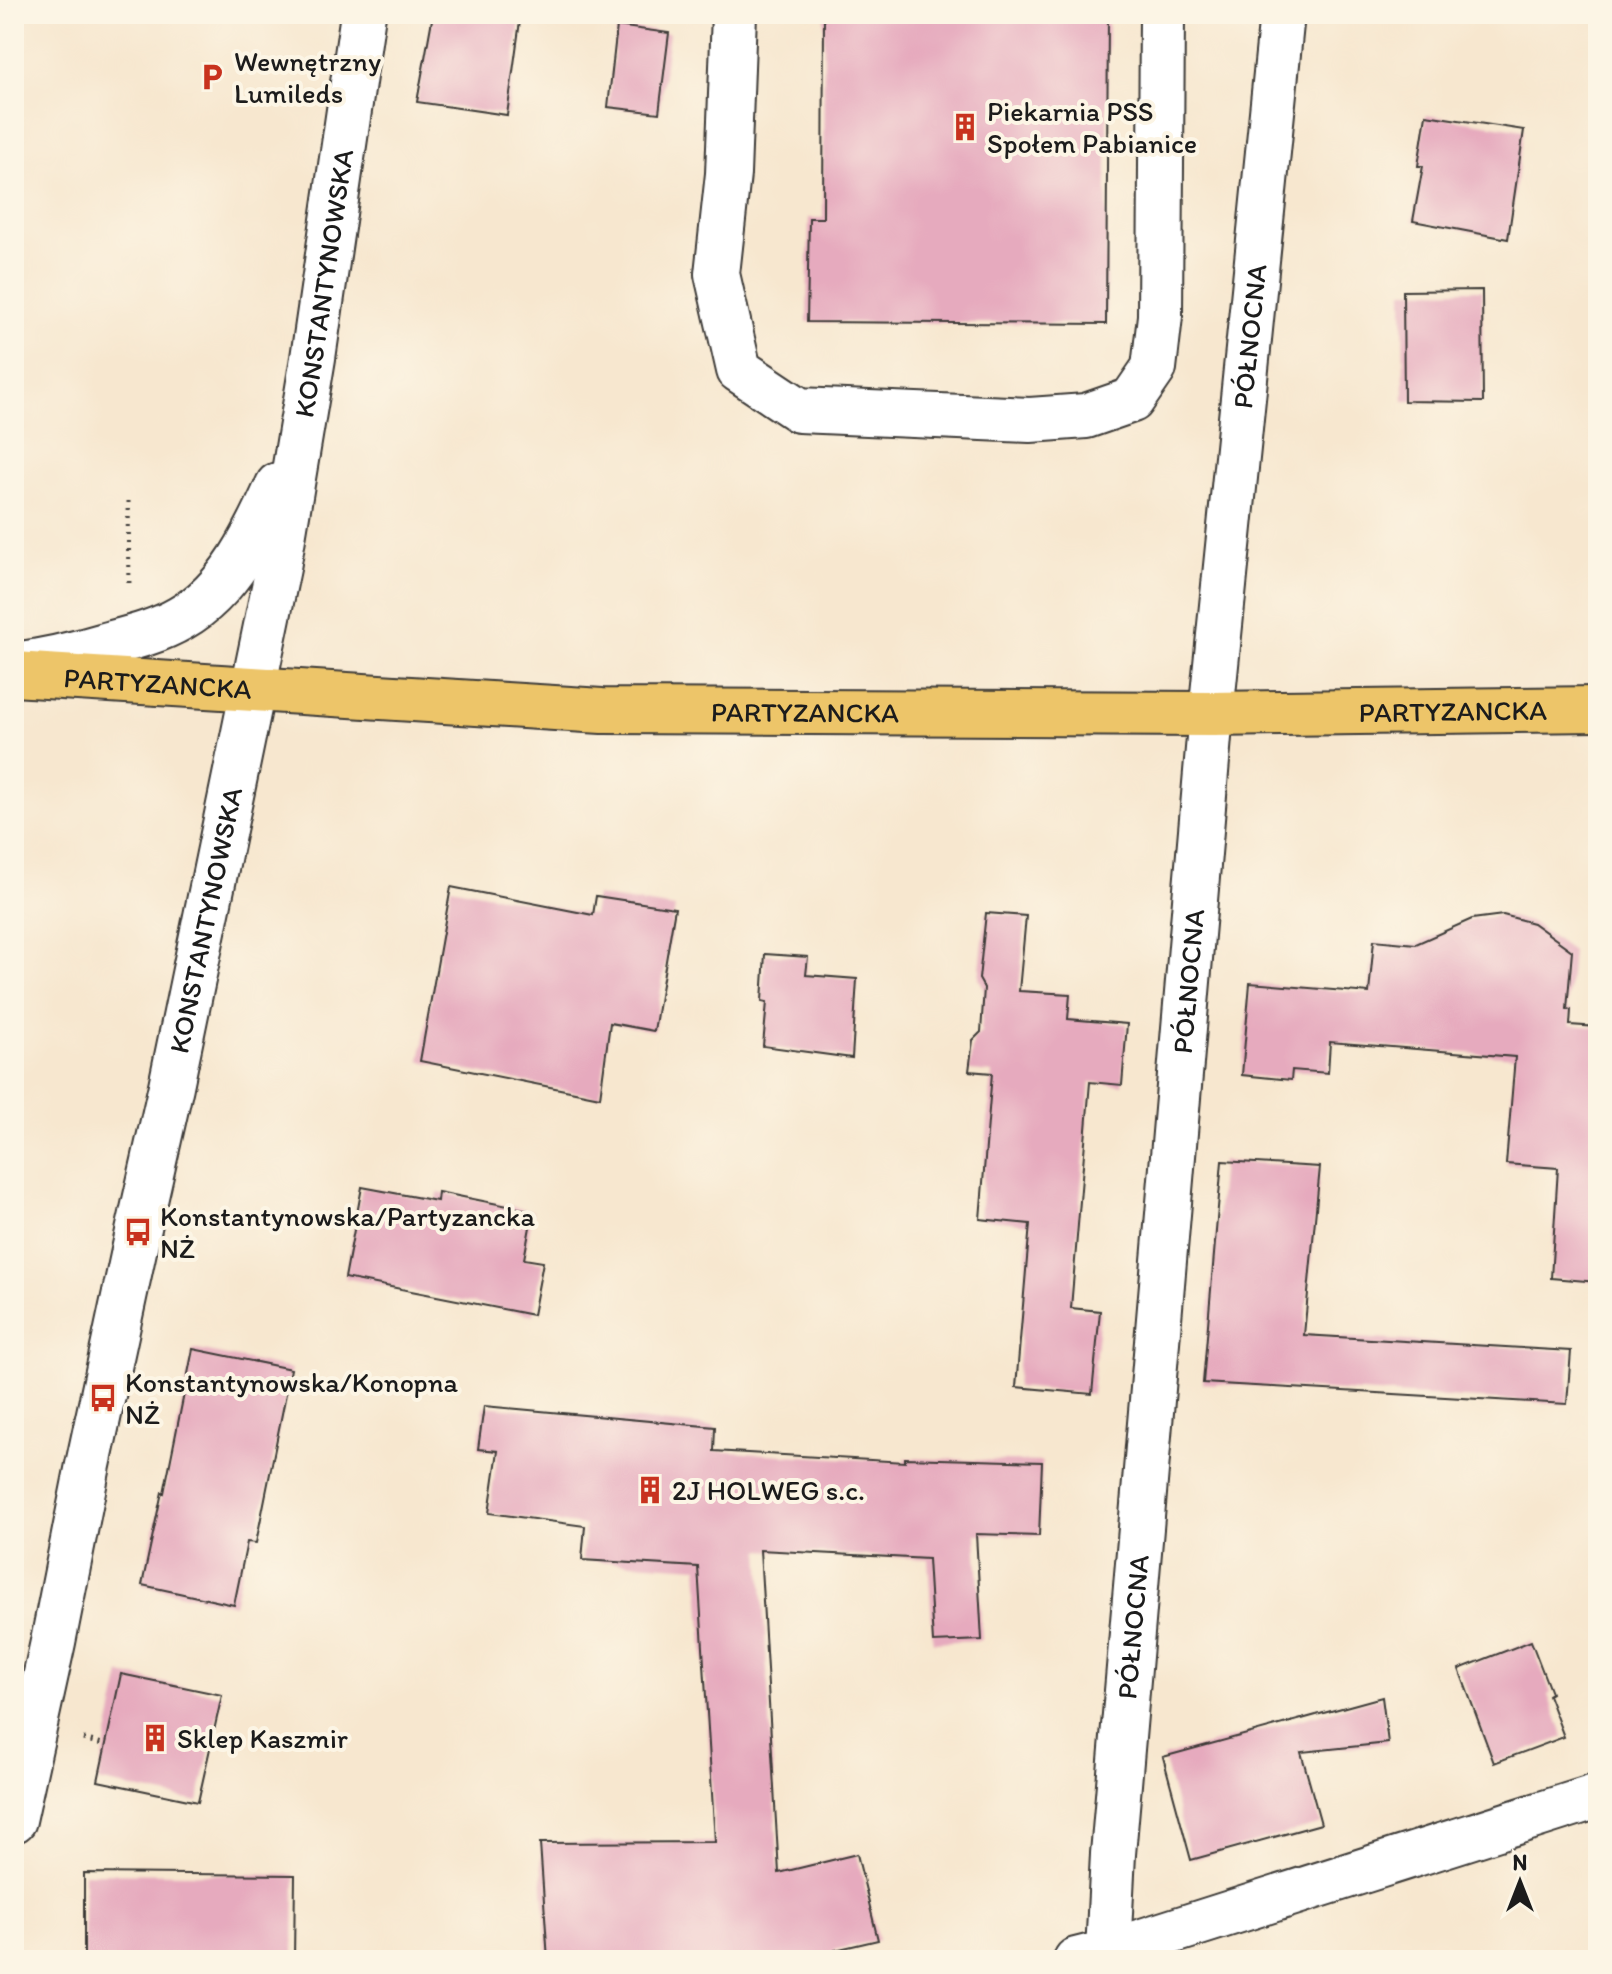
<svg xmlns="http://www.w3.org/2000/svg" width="1612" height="1974" viewBox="0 0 1612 1974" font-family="Itim,sans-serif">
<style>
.building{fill:#e6aabe}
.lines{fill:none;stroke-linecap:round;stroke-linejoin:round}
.minor-casing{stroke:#3d3a37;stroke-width:48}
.major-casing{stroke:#3d3a37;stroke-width:48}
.path{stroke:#3d3a37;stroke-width:5;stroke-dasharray:2 6;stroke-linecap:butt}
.minor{stroke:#fff;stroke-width:44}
.major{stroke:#edc569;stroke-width:44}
.labels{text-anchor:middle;stroke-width:8;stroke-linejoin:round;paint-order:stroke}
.poi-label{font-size:28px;fill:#1c1c1c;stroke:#fcf5e5;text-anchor:start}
.street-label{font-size:28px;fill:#1c1c1c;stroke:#fcf5e5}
</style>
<rect width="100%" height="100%" fill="#fcf5e5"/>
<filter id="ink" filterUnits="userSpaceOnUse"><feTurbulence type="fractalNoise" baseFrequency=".0125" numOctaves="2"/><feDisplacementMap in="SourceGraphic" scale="16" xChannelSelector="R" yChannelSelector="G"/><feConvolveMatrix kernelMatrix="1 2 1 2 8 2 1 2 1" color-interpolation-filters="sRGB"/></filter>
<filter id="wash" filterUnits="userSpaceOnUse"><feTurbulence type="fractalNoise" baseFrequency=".006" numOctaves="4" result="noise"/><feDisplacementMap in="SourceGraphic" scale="32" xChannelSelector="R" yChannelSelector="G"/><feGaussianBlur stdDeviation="1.8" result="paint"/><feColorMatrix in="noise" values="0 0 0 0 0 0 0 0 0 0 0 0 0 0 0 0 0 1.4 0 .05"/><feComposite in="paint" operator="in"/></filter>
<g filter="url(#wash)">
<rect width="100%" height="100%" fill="#f7e7cf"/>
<g id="blocks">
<!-- building -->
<path class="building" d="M 433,14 L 521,14 L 507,115 L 417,102 Z
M 824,14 L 1108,14 L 1106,324 L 807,322 L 809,218 L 823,218 Z
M 617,26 L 669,33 L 659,113 L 608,107 Z
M 1426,115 L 1524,130 L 1508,239 L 1413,221 L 1423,166 L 1418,166 Z
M 1482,290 L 1483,402 L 1404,401 L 1403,291 Z
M 451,887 L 593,915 L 596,896 L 675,908 L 654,1031 L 610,1023 L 600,1097 L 420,1061 Z
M 986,913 L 1026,916 L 1019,991 L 1070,994 L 1068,1019 L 1127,1024 L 1122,1085 L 1090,1082 L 1071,1308 L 1100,1311 L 1092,1394 L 1016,1387 L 1030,1224 L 980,1219 L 992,1073 L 969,1071 L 973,1040 L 981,1032 L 984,988 L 979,979 Z
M 1503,915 L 1533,923 L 1572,951 L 1567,1009 L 1571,1010 L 1570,1025 L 1598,1027 L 1598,1282 L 1551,1278 L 1558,1168 L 1506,1164 L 1515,1057 L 1330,1042 L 1328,1073 L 1292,1070 L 1291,1080 L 1242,1075 L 1250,983 L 1369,993 L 1374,940 L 1416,944 L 1472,919 Z
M 765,954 L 808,957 L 806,975 L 857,979 L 852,1058 L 763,1046 L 767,1002 L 762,1001 Z
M 1222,1161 L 1320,1167 L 1304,1335 L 1571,1351 L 1567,1404 L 1203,1383 Z
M 362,1187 L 437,1201 L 438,1192 L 533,1211 L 524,1259 L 543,1262 L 533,1315 L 345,1278 Z
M 193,1349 L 291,1369 L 256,1543 L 247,1542 L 234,1605 L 142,1585 L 162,1492 L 164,1493 Z
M 484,1406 L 715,1427 L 714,1451 L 905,1462 L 905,1458 L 1042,1462 L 1039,1536 L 976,1534 L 982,1640 L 933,1642 L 928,1559 L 760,1550 L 779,1873 L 857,1854 L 878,1940 L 835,1950 L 835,1952 L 804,1960 L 548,1960 L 540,1843 L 715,1842 L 698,1567 L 582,1560 L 585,1526 L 489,1513 L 498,1451 L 478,1449 Z
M 1531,1641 L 1551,1693 L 1548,1695 L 1564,1737 L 1494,1763 L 1459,1669 Z
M 121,1674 L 222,1695 L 198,1802 L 98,1781 Z
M 1382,1697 L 1388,1743 L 1301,1752 L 1321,1824 L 1191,1860 L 1163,1757 Z
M 84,1873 L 295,1875 L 294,1960 L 84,1960 Z"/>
</g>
</g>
<g filter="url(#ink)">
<use href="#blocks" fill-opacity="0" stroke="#3d3a37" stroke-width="2"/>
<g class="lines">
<defs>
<g id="minor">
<path d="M 734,14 L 728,174 L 717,274 L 739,370 L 799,410 L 1030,420 L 1086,416 L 1132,400 L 1154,368 L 1160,316 L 1162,14"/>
<path d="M 14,665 C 44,661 75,654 105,645 C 131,638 157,632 181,618 C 230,590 256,534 278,485"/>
<path id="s1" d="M 14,1820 L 53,1642 L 88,1465 L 138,1232 L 171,1086 L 278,568 L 313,358 L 363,14"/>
<path id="s2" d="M 1108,1952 L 1113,1854 L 1211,714 L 1282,14"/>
<path d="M 1076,1960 L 1108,1952 L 1598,1796"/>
</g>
<g id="major">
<path id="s3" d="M 14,674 L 602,711 L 1211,714 L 1598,709"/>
</g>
</defs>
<!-- minor casing -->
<use href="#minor" class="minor-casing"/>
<!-- major casing -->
<use href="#major" class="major-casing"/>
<!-- path -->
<path class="path" d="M 128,501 L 129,588
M 83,1739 L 106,1745"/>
<!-- minor -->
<use href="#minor" class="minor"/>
<!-- major -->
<use href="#major" class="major"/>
</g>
</g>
<!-- icons -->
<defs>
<symbol id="parking-bare" viewBox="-9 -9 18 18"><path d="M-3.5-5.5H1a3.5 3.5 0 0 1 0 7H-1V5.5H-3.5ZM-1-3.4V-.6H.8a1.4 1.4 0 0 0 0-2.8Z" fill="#c8321e" stroke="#fcf5e5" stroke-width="2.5" paint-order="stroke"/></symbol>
<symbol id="building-bare" viewBox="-9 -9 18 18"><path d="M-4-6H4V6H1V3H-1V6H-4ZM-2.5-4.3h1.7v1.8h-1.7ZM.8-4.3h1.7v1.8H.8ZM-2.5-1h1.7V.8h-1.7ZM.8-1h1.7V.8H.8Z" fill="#c8321e" stroke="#fcf5e5" stroke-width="2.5" paint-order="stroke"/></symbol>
<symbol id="bus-bare" viewBox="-9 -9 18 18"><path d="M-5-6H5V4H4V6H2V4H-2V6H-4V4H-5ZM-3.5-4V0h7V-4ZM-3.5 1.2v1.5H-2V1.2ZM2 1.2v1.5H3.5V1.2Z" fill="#c8321e" stroke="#fcf5e5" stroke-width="2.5" paint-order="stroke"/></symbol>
</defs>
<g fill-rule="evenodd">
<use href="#parking-bare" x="192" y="57" width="40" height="40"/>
<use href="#building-bare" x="945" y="107" width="40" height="40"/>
<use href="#bus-bare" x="118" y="1212" width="40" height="40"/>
<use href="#bus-bare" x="83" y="1378" width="40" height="40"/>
<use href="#building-bare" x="630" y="1470" width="40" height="40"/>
<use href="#building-bare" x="135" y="1718" width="40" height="40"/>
</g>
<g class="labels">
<!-- poi labels -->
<g class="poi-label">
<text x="234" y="71">Wewnętrzny<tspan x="234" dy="32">Lumileds</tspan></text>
<text x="987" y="121">Piekarnia PSS<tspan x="987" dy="32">Społem Pabianice</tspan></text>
<text x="160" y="1226">Konstantynowska/Partyzancka<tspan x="160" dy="32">NŻ</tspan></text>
<text x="125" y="1392">Konstantynowska/Konopna<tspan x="125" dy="32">NŻ</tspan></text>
<text x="672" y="1500">2J HOLWEG s.c.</text>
<text x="177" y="1748">Sklep Kaszmir</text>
</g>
<!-- street labels -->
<g class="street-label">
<text dy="10" stroke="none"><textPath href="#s1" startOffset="1568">KONSTANTYNOWSKA</textPath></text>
<text dy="10" stroke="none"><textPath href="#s2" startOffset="1622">PÓŁNOCNA</textPath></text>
<text dy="10" stroke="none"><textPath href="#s3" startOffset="144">PARTYZANCKA</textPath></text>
<text dy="10" stroke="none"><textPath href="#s3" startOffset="1440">PARTYZANCKA</textPath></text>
<text dy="10" stroke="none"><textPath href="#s3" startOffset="792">PARTYZANCKA</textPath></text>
<text dy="10" stroke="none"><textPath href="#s1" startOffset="920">KONSTANTYNOWSKA</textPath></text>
<text dy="10" stroke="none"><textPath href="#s2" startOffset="974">PÓŁNOCNA</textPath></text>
<text dy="10" stroke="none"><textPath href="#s2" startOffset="326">PÓŁNOCNA</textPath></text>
</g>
</g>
<!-- margin -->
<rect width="1612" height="1974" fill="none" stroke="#fcf5e5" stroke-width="48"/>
<!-- north arrow -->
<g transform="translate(1520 1882)" stroke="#fcf5e5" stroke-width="6" paint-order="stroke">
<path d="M0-6L14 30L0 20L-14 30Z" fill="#1c1c1c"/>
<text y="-12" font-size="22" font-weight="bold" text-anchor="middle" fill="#1c1c1c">N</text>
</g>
</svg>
